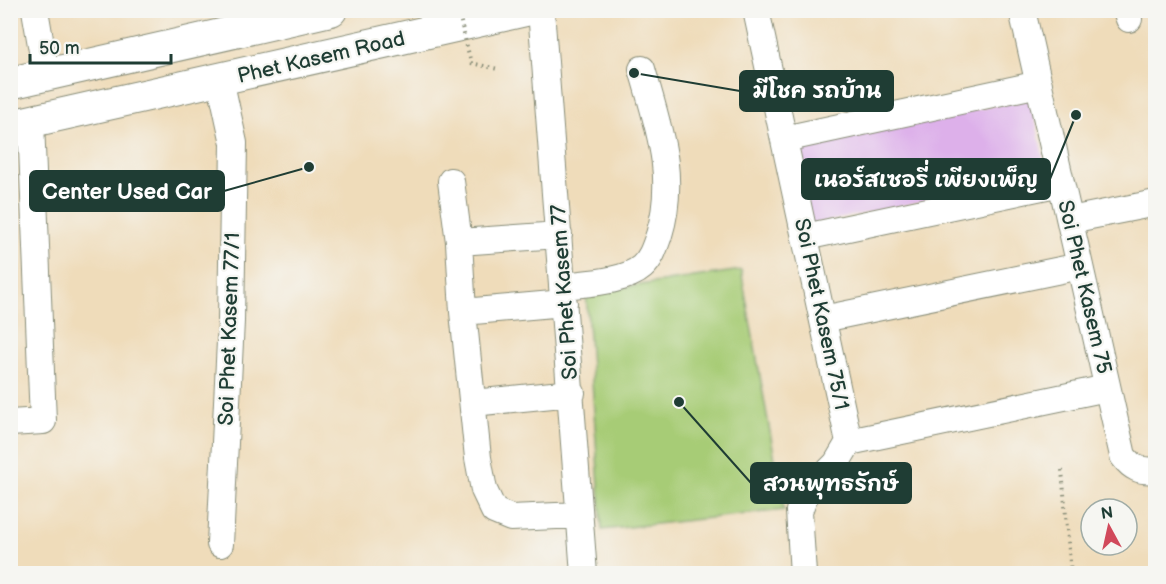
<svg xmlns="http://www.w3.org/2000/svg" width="1166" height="584" viewBox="0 0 1166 584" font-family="'Balsamiq Sans','Playpen Sans Thai',sans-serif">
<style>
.green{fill:#a7cc76;stroke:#638455;stroke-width:1.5}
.building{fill:#ddb0ea}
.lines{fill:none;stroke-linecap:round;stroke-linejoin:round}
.minor-casing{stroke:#878c77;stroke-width:28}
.major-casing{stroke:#878c77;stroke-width:34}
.path{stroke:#878c77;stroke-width:4;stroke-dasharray:1.5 4.5;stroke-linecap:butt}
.minor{stroke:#fff;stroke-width:26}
.major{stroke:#fff;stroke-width:32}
.path-bridge{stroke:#878c77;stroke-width:4;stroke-dasharray:1.5 4.5;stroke-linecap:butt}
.labels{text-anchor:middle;stroke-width:4.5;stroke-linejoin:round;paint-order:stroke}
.street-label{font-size:21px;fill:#1f3d34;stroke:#f6f6f2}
.leader{fill:none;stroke:#1f3d34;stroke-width:2}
.callout-dot{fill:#1f3d34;stroke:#f6f6f2;stroke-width:2}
.callout{fill:#1f3d34;stroke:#1f3d34;stroke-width:2}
.callout-label{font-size:22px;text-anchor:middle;font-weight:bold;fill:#fff}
</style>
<rect width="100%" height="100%" fill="#f6f6f2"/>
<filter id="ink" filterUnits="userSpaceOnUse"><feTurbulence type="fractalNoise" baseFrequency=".0167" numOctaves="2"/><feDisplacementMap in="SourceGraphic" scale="12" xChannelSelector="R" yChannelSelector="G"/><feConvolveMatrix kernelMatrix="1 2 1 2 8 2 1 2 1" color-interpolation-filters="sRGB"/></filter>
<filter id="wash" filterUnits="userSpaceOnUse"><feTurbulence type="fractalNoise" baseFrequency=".008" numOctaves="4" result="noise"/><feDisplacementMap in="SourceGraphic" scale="24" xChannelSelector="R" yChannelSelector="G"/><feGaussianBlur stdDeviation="1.35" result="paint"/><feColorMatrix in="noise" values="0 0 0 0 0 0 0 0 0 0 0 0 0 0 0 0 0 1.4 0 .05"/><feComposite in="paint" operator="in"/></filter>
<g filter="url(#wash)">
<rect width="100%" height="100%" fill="#efdcba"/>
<!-- green -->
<path class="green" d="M 741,270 L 784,510 L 602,530 L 586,293 Z"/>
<g id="blocks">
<!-- building -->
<path class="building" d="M 1031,98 L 1047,175 L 810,225 L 794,148 Z"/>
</g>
</g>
<g filter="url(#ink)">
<use href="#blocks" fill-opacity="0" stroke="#878c77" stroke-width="1.5"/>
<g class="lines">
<defs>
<path id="minor" d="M 35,10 L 46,74
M 541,10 L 584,574
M 756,10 L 849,442
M 1022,10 L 1123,456 C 1132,468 1140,472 1156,470
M 1126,10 L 1129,19
M 220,79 L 234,143 L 231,321 L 220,544
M 784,139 L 1039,84
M 451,181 L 459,242 L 463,312 L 478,458 L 484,490 L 494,511 L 511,518 L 579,515
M 1070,220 L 1156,203
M 805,237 L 1061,183
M 459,242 L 559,235
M 563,286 C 586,283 625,282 642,267 C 652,258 655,246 659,235 C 677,176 658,126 642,69
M 463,312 L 564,303
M 823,319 L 1080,266
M 473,403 L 572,393
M 10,423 L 43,421 L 31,122
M 849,442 L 1107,388
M 803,574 L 799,511 L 805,495 L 836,464 L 849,442"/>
<path id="major" d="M 10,83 L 331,10
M 10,126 L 526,10"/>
</defs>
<!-- minor casing -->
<use href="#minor" class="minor-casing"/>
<!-- major casing -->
<use href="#major" class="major-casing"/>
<!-- path -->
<path class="path" d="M 471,63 L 498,69
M 1062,470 L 1071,574"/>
<!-- minor -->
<use href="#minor" class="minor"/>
<!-- major -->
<use href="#major" class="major"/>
<!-- path-bridge -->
<path class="path-bridge" d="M 458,10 L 471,63"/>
</g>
</g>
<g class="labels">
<!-- street labels -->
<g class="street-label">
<text transform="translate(321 57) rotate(-13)" y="7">Phet Kasem Road</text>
<text transform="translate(1085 287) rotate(77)" y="7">Soi Phet Kasem 75</text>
<text transform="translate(564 292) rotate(-94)" y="7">Soi Phet Kasem 77</text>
<text transform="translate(822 314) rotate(78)" y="7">Soi Phet Kasem 75/1</text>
<text transform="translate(229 329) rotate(-88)" y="7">Soi Phet Kasem 77/1</text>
</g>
</g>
<!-- callouts -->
<path class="leader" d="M634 73L740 91M1076 115L1050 179M309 167L224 191M679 402L751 483"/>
<g class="callout-dot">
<circle cx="634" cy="73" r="6"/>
<circle cx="1076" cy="115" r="6"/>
<circle cx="309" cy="167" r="6"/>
<circle cx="679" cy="402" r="6"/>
</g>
<g class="callout">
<rect x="740" y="71" width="153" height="40" rx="6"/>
<rect x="802" y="159" width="248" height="40" rx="6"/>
<rect x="30" y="171" width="194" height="40" rx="6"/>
<rect x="751" y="463" width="160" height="40" rx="6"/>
</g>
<g class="callout-label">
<text x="817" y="98">มีโชค รถบ้าน</text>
<text x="926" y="187">เนอร์สเซอรี่ เพียงเพ็ญ</text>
<text x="127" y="199">Center Used Car</text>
<text x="831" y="491">สวนพุทธรักษ์</text>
</g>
<!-- margin -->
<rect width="1166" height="584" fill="none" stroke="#f6f6f2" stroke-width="36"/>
<!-- north arrow -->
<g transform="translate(1109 527) rotate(352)"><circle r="28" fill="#f6f6f2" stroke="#a0aca6" stroke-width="1.5"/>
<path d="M0-4.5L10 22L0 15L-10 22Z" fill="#d1495b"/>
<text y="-9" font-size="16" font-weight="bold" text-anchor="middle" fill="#1f3d34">N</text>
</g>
<!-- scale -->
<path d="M30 54v9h141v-9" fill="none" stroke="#1f3d34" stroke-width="3"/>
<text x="39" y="54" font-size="18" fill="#1f3d34" stroke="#f6f6f2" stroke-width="4.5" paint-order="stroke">50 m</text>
</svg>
